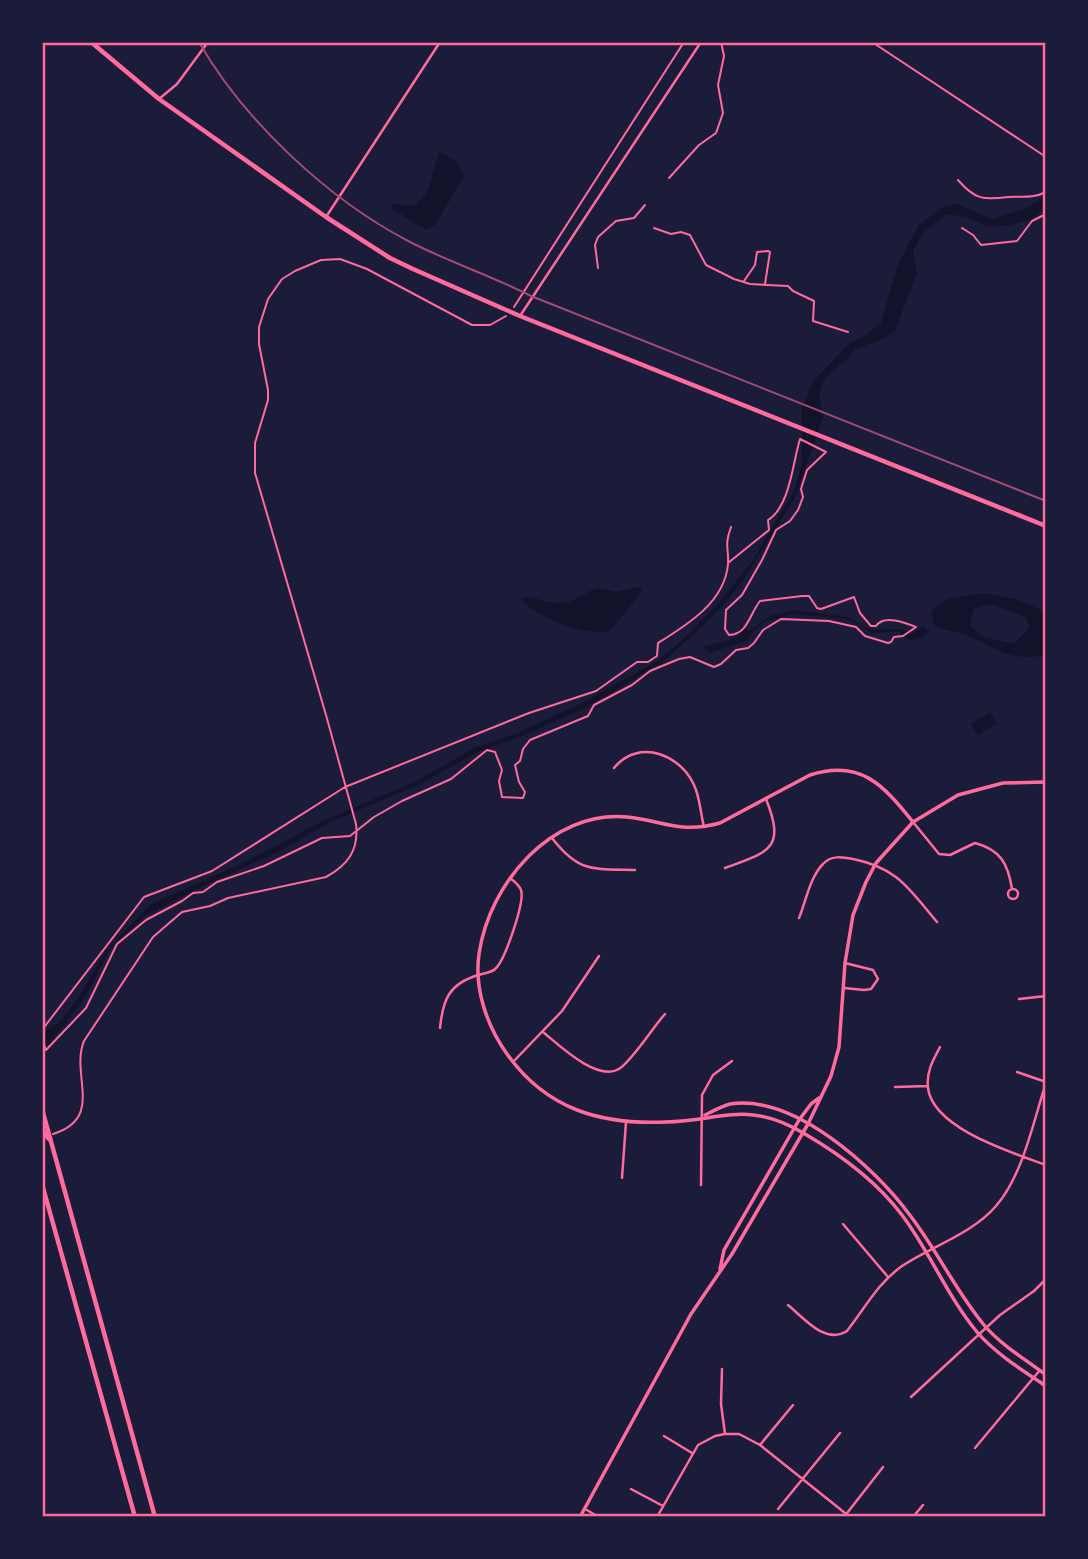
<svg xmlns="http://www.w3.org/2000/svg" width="1088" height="1559" viewBox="0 0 1088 1559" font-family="'Zilla Slab',serif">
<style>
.water{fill:#12122b;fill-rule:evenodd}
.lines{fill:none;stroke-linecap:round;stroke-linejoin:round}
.path{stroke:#ff6b9d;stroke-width:2}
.minor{stroke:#ff6b9d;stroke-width:2.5}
.tertiary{stroke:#ff6b9d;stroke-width:3.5}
.primary{stroke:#ff6b9d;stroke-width:4.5}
.rail{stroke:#a44b75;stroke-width:2}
.neatline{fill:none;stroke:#ff6b9d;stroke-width:2.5}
</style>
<rect width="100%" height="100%" fill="#1b1b3a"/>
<!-- water -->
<path class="water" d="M 439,152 L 456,161 L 464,176 L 435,225 L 426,230 L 391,208 L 394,204 L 414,206 L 427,194 Z
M 1046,195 L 1046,207 L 1032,219 L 1010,225 L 988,227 L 967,217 L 947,214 L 924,232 L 913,251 L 917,272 L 895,331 L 880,340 L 855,349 L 846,361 L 833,370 L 823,381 L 819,395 L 823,417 L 796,495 L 744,579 L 720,609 L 692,636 L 662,662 L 587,707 L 517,738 L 478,752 L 418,785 L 328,823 L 282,850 L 207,884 L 146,915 L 111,947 L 84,999 L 42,1053 L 42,1033 L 59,1023 L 79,997 L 108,948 L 151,904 L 241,864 L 327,819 L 417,781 L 476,747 L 518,733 L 582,703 L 659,660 L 689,634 L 718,604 L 752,562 L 794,491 L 802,464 L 802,408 L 813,381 L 850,343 L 862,338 L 881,323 L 898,265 L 918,226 L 943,207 L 956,204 L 992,219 L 1025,209 Z
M 637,587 L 641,588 L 641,592 L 611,630 C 594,640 534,616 523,601 L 524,597 C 535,596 546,603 557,603 C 575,604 583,592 599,588 L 617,592 Z
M 984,593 L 1015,599 L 1046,612 L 1046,655 C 1004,662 1001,648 966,635 C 955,631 945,631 934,625 L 931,611 L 948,599 ZM 990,604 L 1027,618 L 1029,628 L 1014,644 L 984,637 L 970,626 L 973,609 Z
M 794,610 L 847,617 L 870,630 L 901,629 L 911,634 L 923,627 L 929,631 L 923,637 L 910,641 L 898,631 L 872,633 L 848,619 L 794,614 L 766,621 L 754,630 L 748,640 L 710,653 L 703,647 C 716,642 728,643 740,635 L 738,631 L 742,626 L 749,631 L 770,616 Z
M 990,712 L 997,723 L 978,735 L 971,724 Z"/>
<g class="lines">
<!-- path -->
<path class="path" d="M 872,42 L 1046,157
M 669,178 L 699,145 L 716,133 L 723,113 L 718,85 L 724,56 L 721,42
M 958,180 C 975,200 984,200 1008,197 C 1022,196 1032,199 1046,192
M 654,228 L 671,234 L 681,232 L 690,235 L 706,265 L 734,279 L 750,284 L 788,286 L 793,291 L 814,301 L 813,321 L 848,332
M 962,228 L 973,235 L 981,245 L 1017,241 L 1032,221 L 1046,214
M 598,268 L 595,245 L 598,237 L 616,221 L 634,218 L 645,205
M 744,281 L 755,265 L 757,252 L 768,251 L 770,252 L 765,284
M 514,307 L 684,42
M 42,1030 L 144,897 L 212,871 L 345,787 L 529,713 L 596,691 L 637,662 L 648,662 L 657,656 L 658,643 C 687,625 725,602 728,564 C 729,548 724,546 731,527
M 42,1040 L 46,1050 L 86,1008 L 117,944 L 146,920 L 182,901 L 193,893 L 203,892 L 217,882 L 264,866 L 322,838 L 350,836 L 374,817 L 402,801 L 451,779 L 487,750 L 495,752 L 502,770 L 499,781 L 502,797 L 523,798 L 525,792 L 519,782 L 515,765 L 520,761 L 523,749 L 530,740 L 588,716 L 594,705 L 632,685 L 650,671 L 679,659 L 690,657 L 714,667 L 721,664 L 736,650 L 748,648 L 754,643 L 763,630 L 781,619 L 829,621 L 856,627 L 865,636 L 888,643 L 891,642 L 894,637 L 903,636 L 916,627 C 906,623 884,614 876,626 L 871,626 L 860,613 L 854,597 L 821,609 L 817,608 L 809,596 L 802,596 L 760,601 C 749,615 748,634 729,635 L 725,629 L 726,610 L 742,595 L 762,560 L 776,530 L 790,521 L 798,510 L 803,497 L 801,489 L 807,470 L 826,452 L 800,439 C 793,461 790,507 768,520 L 769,530 L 728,563
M 53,1134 C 105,1118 70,1075 84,1041 L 153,937 L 182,912 L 210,906 L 228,898 L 326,877 C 348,865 359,850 356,824 L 326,715 L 255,473 L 255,443 L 268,400 L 268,390 L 259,344 L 259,327 L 268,299 L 282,279 L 295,271 L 321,260 L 340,259 L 367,269 L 472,325 L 490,325 L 506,316"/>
<!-- minor -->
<path class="minor" d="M 159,99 L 177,84 L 208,42
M 326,217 L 440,42
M 520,316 L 701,42
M 614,768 C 639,737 684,755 696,790 C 700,801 701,815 704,827
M 913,822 L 939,854 L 950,855 L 975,843 C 1001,850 1008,864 1012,889
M 552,838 C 579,873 593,869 635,870
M 725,868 C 769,852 786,849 766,799
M1008 894a5 5 0 1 1 10 0a5 5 0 1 1-10 0Z
M 799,918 C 806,901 810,877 823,864 C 831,855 842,857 853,859 C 898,868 909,889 937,922
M 844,988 L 864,990 L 871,989 L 878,979 L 873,970 L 845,963
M 1019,999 L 1046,996
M 440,1028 C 443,999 449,984 478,975 C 485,973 493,973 497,967 C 506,956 525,902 521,890 C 519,885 514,881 510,878
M 543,1032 C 559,1045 597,1082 619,1069 C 632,1061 653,1027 665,1014
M 940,1047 C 933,1060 926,1072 928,1088 C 933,1129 1014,1153 1046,1165
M 513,1062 L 562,1011 L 599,956
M 1017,1072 L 1046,1082
M 895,1087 L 928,1086
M 622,1178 L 626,1122
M 701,1185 L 702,1095 L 713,1075 L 732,1061
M 843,1224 L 888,1277
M 788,1305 C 804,1318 825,1345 847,1331 C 865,1308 878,1283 902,1266 C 932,1246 972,1234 996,1206 C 1023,1175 1033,1122 1046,1083
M 722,1369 L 721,1404 L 725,1434
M 911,1397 L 1000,1315 L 1034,1291 L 1046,1279
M 664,1436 L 692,1453
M 760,1445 L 793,1405
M 975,1448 L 1040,1370
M 631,1489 L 663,1506
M 585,1509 L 599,1517
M 778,1509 L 840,1433
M 657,1517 L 698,1445 L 715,1436 L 725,1434 L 739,1434 L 760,1445 L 850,1517
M 844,1517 L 883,1467
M 913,1517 L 923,1505"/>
<!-- tertiary -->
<path class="tertiary" d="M 913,822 C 883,785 861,759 810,775 L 720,823 C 680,834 664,821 627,817 C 551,810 489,884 479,954 C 474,989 487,1026 507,1054 C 546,1109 600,1125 666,1122 C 724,1120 748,1100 805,1134 C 841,1155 877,1182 902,1215 C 930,1252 947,1296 977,1332 C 996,1354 1022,1370 1046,1386
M 705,1115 C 713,1111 722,1106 730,1104 C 794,1094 874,1167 909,1214 C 937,1250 955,1290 984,1325 C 1001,1345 1025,1359 1046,1375
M 720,1269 L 724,1250 L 799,1120 L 811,1104 L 819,1098
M 580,1517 L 691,1314 L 732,1254 L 808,1124 L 831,1076 L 839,1047 L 845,963 L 853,915 L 866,882 L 876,863 L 913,822 L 958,795 L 1003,783 L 1046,782"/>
<!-- primary -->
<path class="primary" d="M 91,42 L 159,99 L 326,217 L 390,258 L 413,269 L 520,316 L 1046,526
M 42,1109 L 155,1517
M 42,1130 L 49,1139
M 42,1184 L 135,1517"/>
<!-- rail -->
<path class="rail" d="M 199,42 C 244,121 329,200 410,242 C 449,262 492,276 531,296 L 1046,501"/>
</g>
<!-- border -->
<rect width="1088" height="1559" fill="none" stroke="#1b1b3a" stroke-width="88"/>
<rect x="44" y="44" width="1000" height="1471" class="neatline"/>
</svg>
